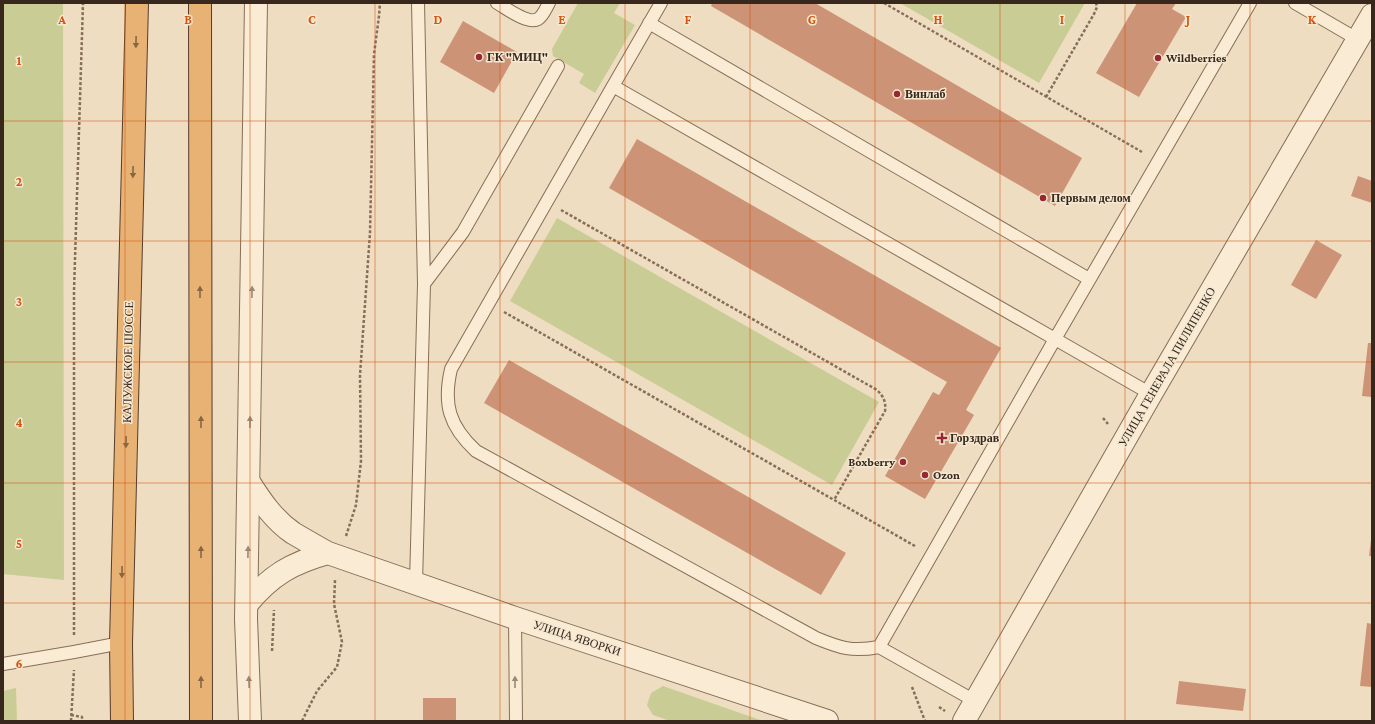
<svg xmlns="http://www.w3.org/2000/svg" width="1375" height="724" viewBox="0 0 1375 724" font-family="'Crimson Pro',serif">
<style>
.green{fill:#cacc95}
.building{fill:#cd9376}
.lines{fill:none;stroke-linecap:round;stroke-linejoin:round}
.service-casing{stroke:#876e58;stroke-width:14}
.minor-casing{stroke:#876e58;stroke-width:24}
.tertiary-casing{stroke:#876e58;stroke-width:24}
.trunk-casing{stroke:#553c2d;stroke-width:24}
.path{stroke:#876e58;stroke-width:2.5;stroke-dasharray:3 2;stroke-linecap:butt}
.service{stroke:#f9ebd4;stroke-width:12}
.minor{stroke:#f9ebd4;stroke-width:22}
.tertiary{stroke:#f9ebd4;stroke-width:22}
.trunk{stroke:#e8b274;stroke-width:22}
.oneway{fill:#876644}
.oneway2{fill:#988978}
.grid{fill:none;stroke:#d6540e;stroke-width:1;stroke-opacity:0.55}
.poi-dot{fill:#972832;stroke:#f5e8d1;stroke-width:1.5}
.labels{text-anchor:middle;stroke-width:3;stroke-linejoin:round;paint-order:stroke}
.poi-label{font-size:12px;font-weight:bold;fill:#37271d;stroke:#f5e8d1;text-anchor:start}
.street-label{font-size:12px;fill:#37271d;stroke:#f5e8d1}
.grid-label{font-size:13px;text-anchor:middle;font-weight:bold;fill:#d6540e;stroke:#f5e8d1;stroke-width:3;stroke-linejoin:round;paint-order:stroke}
</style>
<rect width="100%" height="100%" fill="#eeddc1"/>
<!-- green -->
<path class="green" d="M 3,3 L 63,3 L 64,580 L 3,574 Z
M 578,3 L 620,3 L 614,13 L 635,25 L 595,93 L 579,83 L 584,74 L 553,56 L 552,49 Z
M 900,3 L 1085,3 L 1039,83 Z
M 557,218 L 879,402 L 832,485 L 510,301 Z
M 663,686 L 763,721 L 670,721 L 653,715 L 647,705 L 651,693 Z
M 16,688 L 17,721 L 3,721 L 3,691 Z"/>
<!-- building -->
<path class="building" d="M 712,3 L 815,3 L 1082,158 L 1055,206 L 711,6 Z
M 1137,3 L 1176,3 L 1172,9 L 1186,17 L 1139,97 L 1096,73 Z
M 463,21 L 517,52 L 494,93 L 440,62 Z
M 637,139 L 1001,348 L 966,410 L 974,415 L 925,499 L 885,476 L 933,392 L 939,395 L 947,382 L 609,188 Z
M 1358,176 L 1372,181 L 1372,203 L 1351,196 Z
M 1316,240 L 1342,255 L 1316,299 L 1291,285 Z
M 1368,343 L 1372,343 L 1372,397 L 1362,396 Z
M 509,360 L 846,553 L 821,595 L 484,403 Z
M 1371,540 L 1372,540 L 1372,556 L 1369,556 Z
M 1367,623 L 1372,624 L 1372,687 L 1360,686 Z
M 1179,681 L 1246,689 L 1243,711 L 1176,704 Z
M 423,698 L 456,698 L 456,721 L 423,721 Z"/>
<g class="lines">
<defs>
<path id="service" d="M 497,3 C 506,8 528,25 538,19 C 543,16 546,8 549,3
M 1295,3 L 1357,39
M 649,23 L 1089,279
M 613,86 L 661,3
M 424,284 L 463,232 L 558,66
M 1151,394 L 1055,339 L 1250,3
M 416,583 L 424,284 L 418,3
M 515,618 L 516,721
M 879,647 L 1055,339 L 613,86 L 451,369 C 443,404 449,426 476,451 L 816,638 C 840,648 852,652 879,647 L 975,701
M 3,664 L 74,652 L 121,643"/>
<path id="minor" d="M 249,482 C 261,501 274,520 293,533 C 305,540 317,547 328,553
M 247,604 C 271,575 292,563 328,553 L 515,618 L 827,721
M 964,721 L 1151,394 L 1372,15"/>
<path id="tertiary" d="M 250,721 L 246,619 L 256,3"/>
<path id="trunk" d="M 200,3 L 201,721
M 122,721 L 121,643 L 137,3"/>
</defs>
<!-- service casing -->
<use href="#service" class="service-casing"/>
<!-- minor casing -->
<use href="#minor" class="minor-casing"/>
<!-- tertiary casing -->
<use href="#tertiary" class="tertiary-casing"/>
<!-- trunk casing -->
<use href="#trunk" class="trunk-casing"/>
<!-- path -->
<path class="path" d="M 884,3 L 1142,152
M 1046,97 L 1094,14 L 1097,7 L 1096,3
M 561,210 L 877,390 C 884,397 886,402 885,411 L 834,500
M 504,312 L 915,546
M 1103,418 L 1108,424
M 346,536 L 356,505 L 361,461 L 360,375 L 370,233 L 374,54 L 379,16 L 380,3
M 74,635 L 74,291 L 83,3
M 272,651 L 274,610
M 912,687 L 925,721
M 939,707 L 945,711
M 71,715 L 82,717 L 82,721
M 71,721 L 74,670
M 302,721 L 317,691 L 337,667 L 342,642 L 334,604 L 335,580"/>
<!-- service -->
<use href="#service" class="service"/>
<!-- minor -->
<use href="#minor" class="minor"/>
<!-- tertiary -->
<use href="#tertiary" class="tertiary"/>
<!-- trunk -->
<use href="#trunk" class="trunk"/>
</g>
<!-- one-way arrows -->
<defs><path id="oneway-solid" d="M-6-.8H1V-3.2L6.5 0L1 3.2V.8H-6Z"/></defs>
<g class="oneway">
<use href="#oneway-solid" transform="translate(136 42) rotate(91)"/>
<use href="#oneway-solid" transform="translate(133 172) rotate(91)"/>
<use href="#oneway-solid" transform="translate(200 292) rotate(-90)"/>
<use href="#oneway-solid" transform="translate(201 422) rotate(-90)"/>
<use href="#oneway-solid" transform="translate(126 442) rotate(91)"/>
<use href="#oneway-solid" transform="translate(201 552) rotate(-90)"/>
<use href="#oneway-solid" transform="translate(122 572) rotate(91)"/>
<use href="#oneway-solid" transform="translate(201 682) rotate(-90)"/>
</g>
<g class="oneway2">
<use href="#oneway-solid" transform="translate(252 292) rotate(-89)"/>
<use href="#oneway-solid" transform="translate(250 422) rotate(-89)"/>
<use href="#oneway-solid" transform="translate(248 552) rotate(-89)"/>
<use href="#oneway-solid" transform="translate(249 682) rotate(-92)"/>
<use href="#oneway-solid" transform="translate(515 682) rotate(-90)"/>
</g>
<!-- grid -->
<path class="grid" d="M 125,3 L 125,721M 250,3 L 250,721M 375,3 L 375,721M 500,3 L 500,721M 625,3 L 625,721M 750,3 L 750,721M 875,3 L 875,721M 1000,3 L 1000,721M 1125,3 L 1125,721M 1250,3 L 1250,721M 3,121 L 1372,121M 3,241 L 1372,241M 3,362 L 1372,362M 3,483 L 1372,483M 3,603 L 1372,603"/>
<!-- markers -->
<g class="poi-dot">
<circle cx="479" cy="57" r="4"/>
<circle cx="1158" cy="58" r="4"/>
<circle cx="897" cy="94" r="4"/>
<circle cx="1043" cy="198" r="4"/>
<path d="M940 432h4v4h4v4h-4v4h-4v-4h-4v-4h4z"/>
<circle cx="903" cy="462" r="4"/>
<circle cx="925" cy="475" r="4"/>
</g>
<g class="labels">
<!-- poi labels -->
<g class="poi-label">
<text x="487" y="61">ГК "МИЦ"</text>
<text x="1166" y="62">Wildberries</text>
<text x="905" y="98">Винлаб</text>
<text x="1051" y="202">Первым делом</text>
<text x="950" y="442">Горздрав</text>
<text x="895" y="466" text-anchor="end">Boxberry</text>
<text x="933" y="479">Ozon</text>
</g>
<!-- street labels -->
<g class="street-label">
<text transform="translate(128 362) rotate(-89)" y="4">КАЛУЖСКОЕ ШОССЕ</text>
<text transform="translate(1167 367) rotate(-60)" y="4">УЛИЦА ГЕНЕРАЛА ПИЛИПЕНКО</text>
<text transform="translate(577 638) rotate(18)" y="4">УЛИЦА ЯВОРКИ</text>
</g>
</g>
<g class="grid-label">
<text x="62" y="24">A</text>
<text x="188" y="24">B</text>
<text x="312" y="24">C</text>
<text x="438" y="24">D</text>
<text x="562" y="24">E</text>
<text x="688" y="24">F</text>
<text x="812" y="24">G</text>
<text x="938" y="24">H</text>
<text x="1062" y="24">I</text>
<text x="1188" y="24">J</text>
<text x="1312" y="24">K</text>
<text x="19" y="65">1</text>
<text x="19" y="186">2</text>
<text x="19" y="306">3</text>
<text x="19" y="427">4</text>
<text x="19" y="548">5</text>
<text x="19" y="668">6</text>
</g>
<!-- border -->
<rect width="1375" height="724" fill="none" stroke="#37271d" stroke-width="8"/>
</svg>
